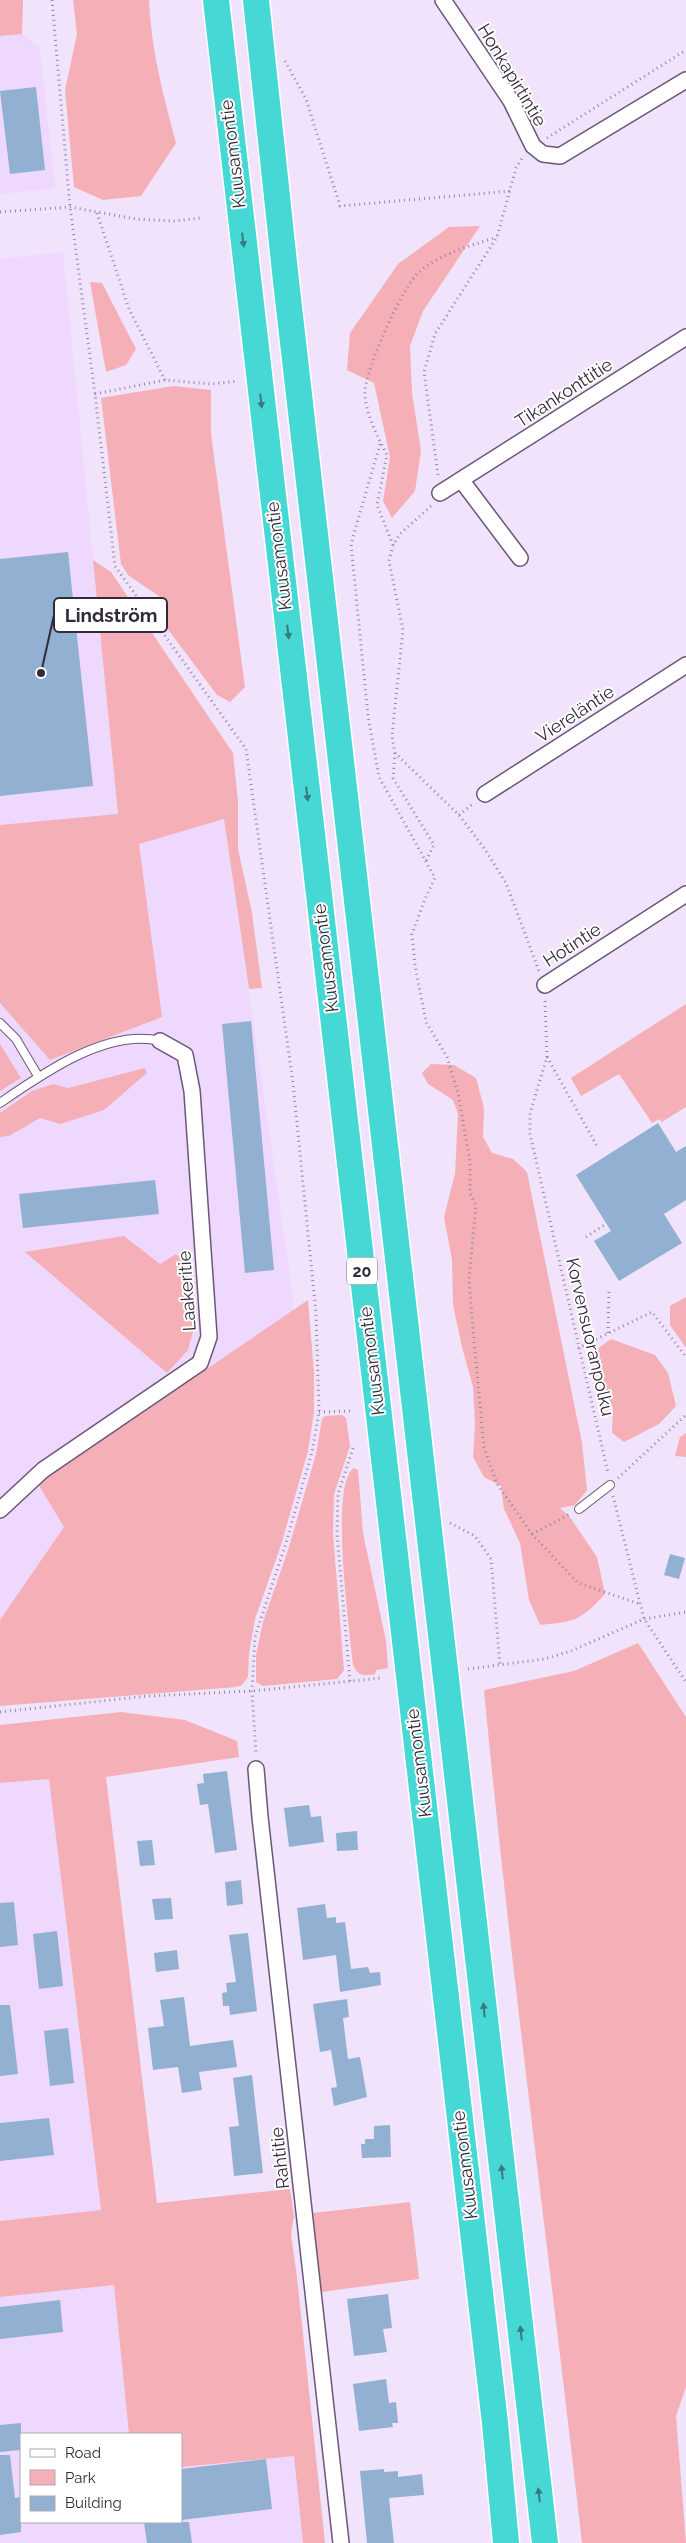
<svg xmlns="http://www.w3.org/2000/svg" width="686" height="2543" viewBox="0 0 686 2543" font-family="Raleway,sans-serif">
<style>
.built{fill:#eed8fd}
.green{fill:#f5afb6}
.building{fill:#92b0d2}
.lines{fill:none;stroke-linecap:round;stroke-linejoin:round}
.lane-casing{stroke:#6b5678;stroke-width:10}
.street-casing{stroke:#6b5678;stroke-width:18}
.highway-casing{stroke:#fff;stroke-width:29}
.path{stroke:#94889c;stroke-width:3;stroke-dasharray:1 4;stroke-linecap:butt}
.lane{stroke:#fff;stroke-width:8}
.street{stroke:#fff;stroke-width:15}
.highway{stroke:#46d8d4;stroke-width:26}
.oneway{fill:#3c787f}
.labels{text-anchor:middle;stroke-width:4;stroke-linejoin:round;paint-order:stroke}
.shield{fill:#fff;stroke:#706a74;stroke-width:1}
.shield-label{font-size:16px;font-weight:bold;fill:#332a39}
.street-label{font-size:18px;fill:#332a39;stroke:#fff}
.leader{fill:none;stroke:#332a39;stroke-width:2}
.callout-dot{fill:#332a39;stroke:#fff;stroke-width:2}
.callout{fill:#fff;stroke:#332a39;stroke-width:2}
.callout-label{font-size:19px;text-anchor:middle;font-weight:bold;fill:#332a39}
</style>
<rect width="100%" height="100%" fill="#f1e3fb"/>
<!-- built -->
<path class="built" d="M 22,34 L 40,48 L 55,188 L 0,194 L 0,36 Z
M 63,252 L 118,814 L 0,827 L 0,259 Z
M 224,819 L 293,1298 L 293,1322 L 73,1523 L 0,1634 L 0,1091 L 21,1078 L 0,1044 L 0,1003 L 50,1060 L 161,1017 L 138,844 Z
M 49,1778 L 101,2210 L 0,2221 L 0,1783 Z
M 114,2285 L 129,2434 L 21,2434 L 21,2522 L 181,2522 L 181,2467 L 294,2455 L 303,2543 L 0,2543 L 0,2297 Z"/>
<!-- green -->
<path class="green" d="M 0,0 L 23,0 L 22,34 L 0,36 Z
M 73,0 L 149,0 C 151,49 163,95 176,143 L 141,196 L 103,200 L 74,187 L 65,90 L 77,34 Z
M 480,226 L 423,311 L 410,346 L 412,393 L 421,451 L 415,491 L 392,518 L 383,501 L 390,457 L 374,383 L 347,370 L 350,333 L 398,264 L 449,227 Z
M 90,282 L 102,283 L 136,349 L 126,365 L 106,372 Z
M 173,386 L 211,390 L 211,434 L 245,687 L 230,702 L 217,695 L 158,616 L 161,605 L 159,596 L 129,576 L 121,564 L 101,398 Z
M 93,560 L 111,572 L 233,753 L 238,802 L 238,849 L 252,913 L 262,988 L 249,989 L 224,819 L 139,844 L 162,1017 L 50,1060 L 0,1003 L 0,825 L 118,814 Z
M 686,1004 L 686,1107 L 662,1122 L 659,1119 L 652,1123 L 619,1074 L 581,1096 L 571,1078 Z
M 0,1044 L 21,1078 L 0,1091 Z
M 431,1064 L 454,1065 L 476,1078 L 484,1108 L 483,1137 L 492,1153 L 513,1159 L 527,1172 L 582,1443 L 587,1490 L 575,1505 L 560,1508 L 569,1516 L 597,1557 L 605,1594 C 580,1621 577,1621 540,1625 L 529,1600 L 520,1543 L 504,1509 L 501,1486 L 484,1477 L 473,1457 L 475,1424 L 473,1387 L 462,1347 L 453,1305 L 452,1260 L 444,1217 L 455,1174 L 458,1114 L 453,1100 L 428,1084 L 422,1073 Z
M 145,1068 L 147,1073 L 104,1110 L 60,1124 L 40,1118 L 9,1136 L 0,1137 L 0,1113 L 32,1091 L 53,1084 L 68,1088 Z
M 124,1236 L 160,1264 L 176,1254 L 188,1265 L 193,1331 L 188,1350 L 167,1373 L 25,1252 Z
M 686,1297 L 686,1348 L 670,1325 L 670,1306 Z
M 308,1300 L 314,1373 L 314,1412 L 308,1451 L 281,1545 L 255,1619 L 249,1653 L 248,1677 L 242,1685 L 236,1687 L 0,1706 L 0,1620 L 64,1527 L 38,1484 Z
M 611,1339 L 655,1355 L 668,1373 L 676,1406 L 659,1424 L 624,1442 L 612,1433 L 613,1409 L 593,1352 Z
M 342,1415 L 346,1418 L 350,1446 L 334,1494 L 333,1534 L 344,1670 L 337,1679 L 263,1686 L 256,1682 L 256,1655 L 263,1622 L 289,1547 L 316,1454 L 322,1419 L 325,1416 Z
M 686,1433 L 686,1457 L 675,1456 L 680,1437 Z
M 354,1468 L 358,1470 L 363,1533 L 386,1641 L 388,1668 L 376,1670 L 375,1674 C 363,1676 358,1676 353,1665 C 350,1633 329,1483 354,1468 Z
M 638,1643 L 686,1717 L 686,2387 L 676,2416 L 686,2543 L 582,2543 C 550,2259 511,1975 484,1690 L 574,1671 Z
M 121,1712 L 185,1720 L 237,1741 L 239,1757 L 106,1777 L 157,2203 L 290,2189 L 294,2216 L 291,2235 L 297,2277 L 325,2543 L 303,2543 L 294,2456 L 181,2467 L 181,2434 L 129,2434 L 114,2285 L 0,2297 L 0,2221 L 101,2210 L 49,1779 L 0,1783 L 0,1725 Z
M 410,2202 L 419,2279 L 321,2292 L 313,2213 Z"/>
<!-- building -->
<path class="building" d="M 36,87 L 45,170 L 10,174 L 0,91 Z
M 68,552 L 93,786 L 0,796 L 0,559 Z
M 251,1021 L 274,1270 L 245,1273 L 222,1024 Z
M 658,1123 L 676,1152 L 686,1146 L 686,1200 L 664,1214 L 682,1243 L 619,1281 L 594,1241 L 611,1231 L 576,1175 Z
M 155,1180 L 159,1214 L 23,1228 L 19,1194 Z
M 670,1554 L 685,1558 L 679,1579 L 664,1575 Z
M 227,1771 L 237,1850 L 215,1853 L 208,1804 L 200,1805 L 197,1784 L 204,1783 L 203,1774 Z
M 309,1805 L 311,1817 L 321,1816 L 324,1842 L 289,1847 L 284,1808 Z
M 357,1831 L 358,1850 L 337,1851 L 336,1833 Z
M 152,1840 L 155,1865 L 140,1866 L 137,1841 Z
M 241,1880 L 243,1904 L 227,1906 L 225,1882 Z
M 171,1898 L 173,1919 L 155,1920 L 152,1899 Z
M 14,1902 L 18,1945 L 0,1947 L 0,1903 Z
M 325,1904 L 327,1918 L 336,1917 L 336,1923 L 345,1922 L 351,1969 L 368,1967 L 370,1973 L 380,1972 L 381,1985 L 340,1992 L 336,1955 L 303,1960 L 297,1908 Z
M 57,1931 L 63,1986 L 39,1989 L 33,1934 Z
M 248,1933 L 257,2011 L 230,2015 L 229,2006 L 223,2006 L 222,1993 L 227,1992 L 226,1983 L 236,1982 L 229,1935 Z
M 177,1950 L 179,1969 L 156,1972 L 154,1953 Z
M 184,1997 L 190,2046 L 233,2040 L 237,2067 L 199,2072 L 202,2090 L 182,2093 L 178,2067 L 153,2070 L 148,2028 L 164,2026 L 160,2000 Z
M 347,1999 L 349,2017 L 343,2018 L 348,2059 L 360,2057 L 367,2097 L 334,2106 L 331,2088 L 337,2087 L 331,2050 L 320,2052 L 313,2004 Z
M 0,2005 L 10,2005 L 18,2074 L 0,2076 Z
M 68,2028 L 74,2083 L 50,2086 L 44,2031 Z
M 252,2075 L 263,2173 L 234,2176 L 229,2127 L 239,2126 L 233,2078 Z
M 49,2118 L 54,2155 L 0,2161 L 0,2123 Z
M 390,2125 L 391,2157 L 362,2158 L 361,2144 L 365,2144 L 365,2139 L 374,2139 L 374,2126 Z
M 388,2294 L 392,2328 L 383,2329 L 387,2352 L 354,2356 L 347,2299 Z
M 60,2300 L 63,2332 L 0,2339 L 0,2307 Z
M 386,2379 L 389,2403 L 396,2402 L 398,2423 L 392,2423 L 393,2427 L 359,2431 L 353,2384 Z
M 21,2423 L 21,2450 L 0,2452 L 0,2425 Z
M 0,2455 L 10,2455 L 15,2498 L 21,2497 L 21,2532 L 0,2535 Z
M 266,2459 L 272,2509 L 181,2520 L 181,2469 Z
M 384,2469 L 384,2472 L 398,2471 L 398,2477 L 422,2474 L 424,2495 L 389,2498 L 394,2543 L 367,2543 L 360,2471 Z
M 144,2522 L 189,2522 L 192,2543 L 147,2543 Z"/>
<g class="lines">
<defs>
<path id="lane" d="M 0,1023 L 16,1039 L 38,1076
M 0,1103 C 42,1074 107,1028 160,1041
M 579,1509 L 610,1485"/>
<path id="street" d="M 443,0 L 511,101 L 533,146 L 543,154 L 560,156 L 686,80
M 462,481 L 520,558
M 440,493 L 686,337
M 485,794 L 686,665
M 545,985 L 686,894
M 0,1510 L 43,1470 L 200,1363 L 209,1337 L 192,1091 L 185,1055 L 160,1041
M 256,1769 L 260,1817 L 341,2543"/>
<path id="highway" d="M 216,0 L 495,2423 L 506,2543
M 256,0 L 286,281 L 545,2543"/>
</defs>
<!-- lane casing -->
<use href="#lane" class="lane-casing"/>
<!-- street casing -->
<use href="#street" class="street-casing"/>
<!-- highway casing -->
<use href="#highway" class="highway-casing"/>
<!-- path -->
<path class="path" d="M 52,0 L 70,207 L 95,394 L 115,566 L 246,749 L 293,1083 L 316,1313 L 319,1412 L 312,1452 L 285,1546 L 255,1637 L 252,1691 L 256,1753
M 285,61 L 306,99 L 340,206 L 511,191
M 547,138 L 686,50
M 0,212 L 70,207 L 136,219 L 174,221 L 200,218
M 97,213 L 129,309 L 165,380
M 95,394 L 165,380 L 211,384 L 238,381
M 380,444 L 351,544 L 368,716 L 379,777 L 435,878 L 425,899 L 412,934 L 415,965 L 426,1022 L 447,1057 L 458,1093 L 470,1162 L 470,1194 L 476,1205 L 469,1279 L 473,1330 L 484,1447 L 497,1484 L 532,1534 L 578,1583 L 640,1604
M 438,475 L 424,372 L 435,334 L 497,237 L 516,168 L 523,157
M 431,506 L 401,533 L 393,545 L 389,561 L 403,630 L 392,736 L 395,753 L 459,815 L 484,848 L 506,883 L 539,971
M 393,545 L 377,505 L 387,455 C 378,438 364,411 365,391 C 366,368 403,285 420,271 C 442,253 470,246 497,237
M 395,753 L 393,778 L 434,845 L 425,863
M 459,815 L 474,803
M 545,1001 L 547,1057 L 530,1113 L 530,1134 L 608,1473
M 547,1057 L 597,1146
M 586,1237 L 606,1224
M 608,1333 L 609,1289
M 578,1348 L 652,1312 L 686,1357
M 319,1412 L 351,1411
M 618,1478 L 686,1415
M 613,1496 L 644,1619 L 686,1682
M 450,1523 L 475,1536 L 491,1559 L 500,1665
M 532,1534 L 570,1514
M 468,1669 L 544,1659 L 571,1651 L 644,1619 L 686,1612
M 350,1681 L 337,1534 L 338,1494 L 354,1445
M 0,1712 L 148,1696 L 252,1691 L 382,1678"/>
<!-- lane -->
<use href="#lane" class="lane"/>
<!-- street -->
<use href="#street" class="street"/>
<!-- highway -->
<use href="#highway" class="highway"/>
</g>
<!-- one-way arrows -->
<defs><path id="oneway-solid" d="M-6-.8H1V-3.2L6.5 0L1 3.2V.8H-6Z" transform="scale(1.25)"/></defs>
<g class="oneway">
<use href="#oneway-solid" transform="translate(243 240) rotate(83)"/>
<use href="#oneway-solid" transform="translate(261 401) rotate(83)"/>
<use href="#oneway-solid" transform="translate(288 632) rotate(83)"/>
<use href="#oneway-solid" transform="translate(307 794) rotate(83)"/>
<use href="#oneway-solid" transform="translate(484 2010) rotate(-96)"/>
<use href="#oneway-solid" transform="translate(502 2172) rotate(-96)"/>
<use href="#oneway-solid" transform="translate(521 2333) rotate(-96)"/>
<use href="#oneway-solid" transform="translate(539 2495) rotate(-96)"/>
</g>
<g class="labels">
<!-- shield labels -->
<rect class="shield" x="347" y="1257.5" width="30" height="27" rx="4"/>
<g class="shield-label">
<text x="362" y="1277">20</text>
</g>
<!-- street labels -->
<g class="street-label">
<text transform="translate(512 75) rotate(59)" y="6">Honkapirtintie</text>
<text transform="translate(233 154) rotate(-97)" y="6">Kuusamontie</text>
<text transform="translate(564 393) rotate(-33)" y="6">Tikankonttitie</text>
<text transform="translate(279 556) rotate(-97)" y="6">Kuusamontie</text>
<text transform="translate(575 714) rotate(-33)" y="6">Viereläntie</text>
<text transform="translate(572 945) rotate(-33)" y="6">Hotintie</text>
<text transform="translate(326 958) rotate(-97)" y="6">Kuusamontie</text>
<text transform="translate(187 1291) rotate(-94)" y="6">Laakeritie</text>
<text transform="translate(590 1337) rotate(77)" y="6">Korvensuoranpolku</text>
<text transform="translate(372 1361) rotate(-97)" y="6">Kuusamontie</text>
<text transform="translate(419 1763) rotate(-97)" y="6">Kuusamontie</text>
<text transform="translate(280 2158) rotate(-96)" y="6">Rahtitie</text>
<text transform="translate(465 2165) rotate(-97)" y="6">Kuusamontie</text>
</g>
</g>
<!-- callouts -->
<path class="leader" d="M41 673L54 615"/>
<circle class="callout-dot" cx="41" cy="673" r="5"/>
<rect class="callout" x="54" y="598" width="113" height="34" rx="5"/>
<g class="callout-label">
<text x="111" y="622">Lindström</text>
</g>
<!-- legend -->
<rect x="20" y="2433" width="162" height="90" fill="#ffffff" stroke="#adaab0"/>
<rect x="30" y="2449" width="25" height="8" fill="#ffffff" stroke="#adaab0"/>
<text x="65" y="2458" font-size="15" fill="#332a39">Road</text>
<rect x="30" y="2470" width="25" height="15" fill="#f5afb6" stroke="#adaab0"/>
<text x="65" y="2483" font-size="15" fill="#332a39">Park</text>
<rect x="30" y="2496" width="25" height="15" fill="#92b0d2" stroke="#adaab0"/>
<text x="65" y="2508" font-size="15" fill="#332a39">Building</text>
</svg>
